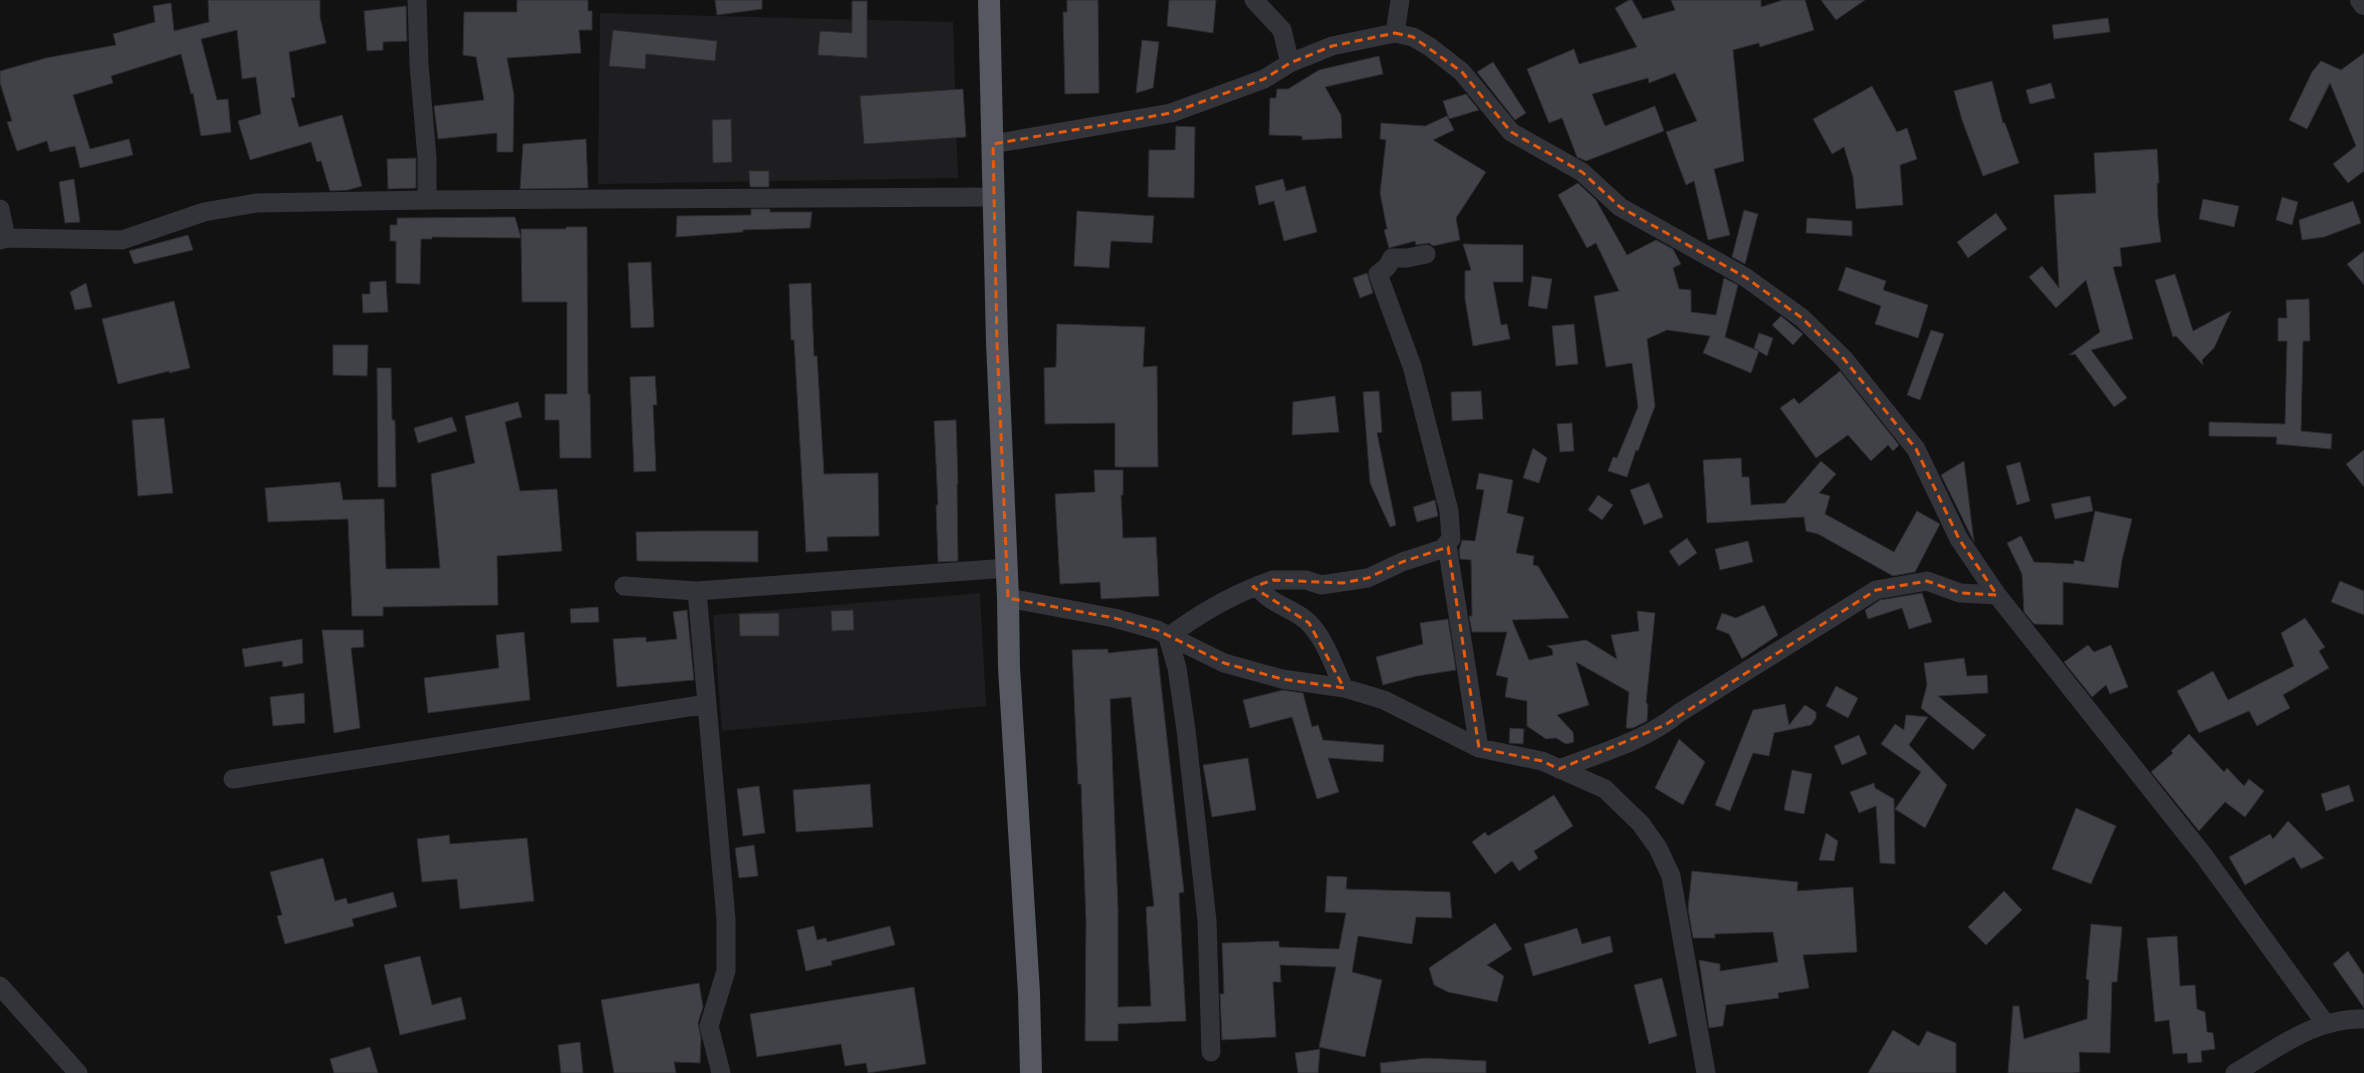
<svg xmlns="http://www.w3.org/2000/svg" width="2364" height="1073" viewBox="0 0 2364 1073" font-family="Manrope,sans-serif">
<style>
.built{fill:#1e1e20}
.building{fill:#414247;stroke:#2c2c30;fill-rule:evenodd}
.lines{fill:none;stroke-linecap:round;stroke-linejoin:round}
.minor{stroke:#333439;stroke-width:19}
.tertiary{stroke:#333439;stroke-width:22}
.trunk{stroke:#565961;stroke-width:22}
.marked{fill:none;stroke:#e8590c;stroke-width:3;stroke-dasharray:8 5;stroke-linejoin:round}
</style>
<rect width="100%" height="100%" fill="#121213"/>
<!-- built -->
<path class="built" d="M 600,13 L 953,22 L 958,178 L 598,184 Z
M 980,593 L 986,706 L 722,731 L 713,615 Z"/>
<!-- building -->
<path class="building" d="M 208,0 L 320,0 L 320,17 L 326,43 L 289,52 L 295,97 L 291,98 L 299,127 L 342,115 L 362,186 L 348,190 L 330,191 L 321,161 L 317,162 L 311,142 L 250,160 L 238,121 L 261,114 L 256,77 L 242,79 L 237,30 L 201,39 L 217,100 L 228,99 L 231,132 L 201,136 L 193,93 L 191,94 L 181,54 L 111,76 L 113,83 L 73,95 L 90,149 L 129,139 L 133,155 L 80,168 L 75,146 L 50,152 L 47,141 L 17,151 L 7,122 L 12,121 L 0,83 L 0,71 L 46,58 L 116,45 L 113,34 L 155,22 L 153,6 L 171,3 L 174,31 L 209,22 Z
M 517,0 L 588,0 L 588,11 L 592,11 L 592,30 L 579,30 L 581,53 L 507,58 L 514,95 L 513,152 L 497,152 L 497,133 L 438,139 L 434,106 L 484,100 L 476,57 L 463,55 L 464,12 L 517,12 Z
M 715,0 L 762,0 L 762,9 L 717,15 Z
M 1067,0 L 1098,0 L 1099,93 L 1065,94 L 1063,12 L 1067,12 Z
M 1169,0 L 1216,0 L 1213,33 L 1167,26 Z
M 1629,0 L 1632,0 L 1643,19 L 1675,10 L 1671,0 L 1761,0 L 1761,7 L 1783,0 L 1805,0 L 1814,30 L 1760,47 L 1759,43 L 1733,50 L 1744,161 L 1714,169 L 1730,235 L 1708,240 L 1694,181 L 1686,185 L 1666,132 L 1697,121 L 1675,73 L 1649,83 L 1648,78 L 1592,94 L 1605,126 L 1655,106 L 1664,131 L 1586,161 L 1577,157 L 1562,118 L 1549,123 L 1527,69 L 1574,49 L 1579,64 L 1637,47 L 1615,8 Z
M 1821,0 L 1865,0 L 1836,20 Z
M 852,1 L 867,1 L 867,58 L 818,55 L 820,31 L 852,33 Z
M 406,6 L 407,41 L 383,42 L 383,50 L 367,51 L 364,11 Z
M 2108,18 L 2110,32 L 2054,39 L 2052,25 Z
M 613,30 L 717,41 L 715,61 L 646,54 L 645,69 L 609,66 Z
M 1142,40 L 1159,42 L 1153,88 L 1136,93 Z
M 2364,53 L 2364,171 L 2348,183 L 2333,164 L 2356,146 L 2330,83 L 2307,129 L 2289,120 L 2312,72 L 2321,61 L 2341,70 Z
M 1379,56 L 1383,74 L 1325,87 L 1341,115 L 1342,138 L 1302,140 L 1302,136 L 1269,135 L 1270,98 L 1276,98 L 1277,89 L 1288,89 L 1319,70 Z
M 1493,62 L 1526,113 L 1515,120 L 1477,72 Z
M 1992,81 L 2003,123 L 2005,123 L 2019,163 L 1983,176 L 1962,120 L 1954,91 Z
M 2051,83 L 2055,98 L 2030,104 L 2026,90 Z
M 1872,86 L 1897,132 L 1907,128 L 1917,159 L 1900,165 L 1903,205 L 1856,209 L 1853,177 L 1844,147 L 1832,154 L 1813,119 Z
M 963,89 L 966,137 L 864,144 L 860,96 Z
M 1466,94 L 1479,110 L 1449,119 L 1443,101 Z
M 1447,116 L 1454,130 L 1433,140 L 1486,172 L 1456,218 L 1460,240 L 1433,246 L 1429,243 L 1416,245 L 1415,241 L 1389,248 L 1384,230 L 1387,229 L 1380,193 L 1386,140 L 1380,139 L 1381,123 L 1425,126 Z
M 731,119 L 732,162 L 713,163 L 712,120 Z
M 1176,126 L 1195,127 L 1194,198 L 1148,197 L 1149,150 L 1175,150 Z
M 586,139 L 588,188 L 520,189 L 523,144 Z
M 2157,149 L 2159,183 L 2157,183 L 2158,218 L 2161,242 L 2120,248 L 2122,266 L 2113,267 L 2133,339 L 2091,350 L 2127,398 L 2114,407 L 2075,354 L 2069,355 L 2100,332 L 2086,280 L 2056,308 L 2029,277 L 2042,266 L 2059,288 L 2054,195 L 2096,193 L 2094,153 Z
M 416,158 L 416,188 L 388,189 L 387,159 Z
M 749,171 L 769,171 L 769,187 L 750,187 Z
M 74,179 L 80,222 L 65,223 L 59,182 Z
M 1283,179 L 1286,191 L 1305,186 L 1317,232 L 1284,241 L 1274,201 L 1259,205 L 1255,186 Z
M 1578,183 L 1596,200 L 1627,255 L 1656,240 L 1673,249 L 1681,264 L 1673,268 L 1679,289 L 1691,290 L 1691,312 L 1716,315 L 1724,278 L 1738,285 L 1725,337 L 1759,351 L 1751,373 L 1703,353 L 1710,336 L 1667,330 L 1647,339 L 1655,406 L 1638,451 L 1636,450 L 1627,477 L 1608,471 L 1613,457 L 1617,458 L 1638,407 L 1632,363 L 1606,367 L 1594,296 L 1619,291 L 1596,243 L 1587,248 L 1558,195 Z
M 2282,197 L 2298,202 L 2292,225 L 2276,220 Z
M 2203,199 L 2239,206 L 2234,227 L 2199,219 Z
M 2353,201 L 2361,223 L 2324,237 L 2302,240 L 2299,220 Z
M 751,209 L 770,209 L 770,212 L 812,212 L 810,228 L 743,230 L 743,232 L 676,237 L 677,216 L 751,215 Z
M 1744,210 L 1758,214 L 1745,264 L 1732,257 Z
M 1077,211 L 1154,216 L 1152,243 L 1111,241 L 1109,268 L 1074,266 Z
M 1996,213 L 2007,229 L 1968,258 L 1957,242 Z
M 515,217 L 521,238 L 521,229 L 566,229 L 566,227 L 587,227 L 588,394 L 590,394 L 591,458 L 560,458 L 559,420 L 545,420 L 545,394 L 567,394 L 567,302 L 522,302 L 521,238 L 432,237 L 432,239 L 421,239 L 420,284 L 396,283 L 396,241 L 390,241 L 390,225 L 397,225 L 397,218 Z
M 1807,218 L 1852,221 L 1852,236 L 1806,233 Z
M 188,235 L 193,250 L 134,264 L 129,251 Z
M 1463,244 L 1523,245 L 1523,282 L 1493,282 L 1501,325 L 1507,324 L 1510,339 L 1473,346 L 1465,299 L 1465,271 L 1471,270 Z
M 2364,251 L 2364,285 L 2347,264 Z
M 651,262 L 654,327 L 631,328 L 628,263 Z
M 1846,267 L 1886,281 L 1883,290 L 1928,305 L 1918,338 L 1875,324 L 1881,306 L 1838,290 Z
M 1367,273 L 1373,293 L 1360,298 L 1353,278 Z
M 2175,274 L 2193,331 L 2231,311 L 2214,348 L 2202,360 L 2203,365 L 2176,336 L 2173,337 L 2155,280 Z
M 1532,276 L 1552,279 L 1547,309 L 1528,306 Z
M 386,281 L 388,312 L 363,313 L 362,294 L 370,294 L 370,282 Z
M 86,283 L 92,307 L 75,310 L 70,292 Z
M 811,283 L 814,356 L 817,356 L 824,474 L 878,473 L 879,536 L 827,537 L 828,551 L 806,552 L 794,340 L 791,340 L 789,284 Z
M 2309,299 L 2310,341 L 2303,341 L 2301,431 L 2332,434 L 2331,449 L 2276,444 L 2277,437 L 2209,436 L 2209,422 L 2285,424 L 2287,341 L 2278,341 L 2278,318 L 2287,318 L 2286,300 Z
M 174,301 L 190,368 L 169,373 L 169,371 L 118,384 L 102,319 Z
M 1781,316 L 1803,334 L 1793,345 L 1772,325 Z
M 1057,324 L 1145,327 L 1143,367 L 1157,366 L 1158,467 L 1115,467 L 1115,423 L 1045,424 L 1044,368 L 1056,367 Z
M 1574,324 L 1578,364 L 1556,366 L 1552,326 Z
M 1931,330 L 1944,334 L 1920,400 L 1907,395 Z
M 1759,333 L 1773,338 L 1767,356 L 1754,348 Z
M 333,345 L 368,345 L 367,376 L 333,375 Z
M 377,368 L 391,368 L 392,420 L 395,420 L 396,487 L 378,487 Z
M 1840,371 L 1899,445 L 1893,451 L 1888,445 L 1871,461 L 1848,435 L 1816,458 L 1780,408 L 1794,398 L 1799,404 Z
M 655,376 L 657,405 L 653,405 L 656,471 L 634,472 L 630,377 Z
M 1379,391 L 1382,432 L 1377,433 L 1396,525 L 1390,527 L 1370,483 L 1363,392 Z
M 1481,391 L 1483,419 L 1452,421 L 1451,392 Z
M 1335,396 L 1339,432 L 1292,435 L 1293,402 Z
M 518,402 L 522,417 L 505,422 L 520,491 L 557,489 L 562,551 L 497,556 L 498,605 L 383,607 L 383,616 L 352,616 L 348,519 L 268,522 L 265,488 L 340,482 L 343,500 L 384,499 L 386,569 L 440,568 L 431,474 L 475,463 L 465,416 Z
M 452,417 L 457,431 L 418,443 L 414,428 Z
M 164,418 L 173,493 L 138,496 L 132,420 Z
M 956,420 L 958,484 L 957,484 L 958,561 L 938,562 L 936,505 L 938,505 L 934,421 Z
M 1572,423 L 1574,451 L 1560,452 L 1557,424 Z
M 1533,448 L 1547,458 L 1539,483 L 1523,478 Z
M 2364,450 L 2364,487 L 2346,464 Z
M 1741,458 L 1742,477 L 1749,477 L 1751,505 L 1785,503 L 1821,461 L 1836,474 L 1819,493 L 1830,496 L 1825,514 L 1894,552 L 1917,511 L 1940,524 L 1915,572 L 1893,576 L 1818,534 L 1806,531 L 1804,517 L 1707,523 L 1703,460 Z
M 1964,461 L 1974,542 L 1941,475 Z
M 2020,462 L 2030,501 L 2017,505 L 2006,466 Z
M 1094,470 L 1123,470 L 1123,495 L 1121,495 L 1123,538 L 1156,537 L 1159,596 L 1101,599 L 1100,582 L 1060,584 L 1055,494 L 1095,492 Z
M 1479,473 L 1513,480 L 1507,513 L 1524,517 L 1516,553 L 1534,556 L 1533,565 L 1538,566 L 1569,618 L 1512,620 L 1529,660 L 1553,655 L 1552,649 L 1547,646 L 1586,640 L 1617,659 L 1611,635 L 1639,631 L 1637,611 L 1655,613 L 1646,703 L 1648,704 L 1647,721 L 1633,728 L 1626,728 L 1629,692 L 1576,662 L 1589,705 L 1557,715 L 1573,732 L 1574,742 L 1566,744 L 1556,738 L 1546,739 L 1527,726 L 1527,701 L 1505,697 L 1508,678 L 1496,675 L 1507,632 L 1472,632 L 1469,616 L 1472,616 L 1471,560 L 1460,559 L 1459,551 L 1462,540 L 1475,541 L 1484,490 L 1476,489 Z
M 1649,483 L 1663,517 L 1644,525 L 1630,490 Z
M 1598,495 L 1613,505 L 1602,520 L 1588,510 Z
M 2090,496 L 2093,511 L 2055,519 L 2051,504 Z
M 1435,500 L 1438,516 L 1417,522 L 1413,507 Z
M 2095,511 L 2132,519 L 2122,560 L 2118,588 L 2063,582 L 2063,625 L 2034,624 L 2024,612 L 2022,574 L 2007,543 L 2021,536 L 2034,562 L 2074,564 L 2074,560 L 2084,562 Z
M 691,531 L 758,531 L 758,562 L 637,561 L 636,532 Z
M 1687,538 L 1697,553 L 1679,566 L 1669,551 Z
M 1748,541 L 1753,562 L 1720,570 L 1715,549 Z
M 2340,581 L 2364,591 L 2364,615 L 2331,602 Z
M 1922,593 L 1932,622 L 1909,629 L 1902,608 L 1868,619 L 1865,610 L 1880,600 Z
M 1764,605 L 1778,635 L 1742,659 L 1729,634 L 1716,629 L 1722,613 L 1736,618 Z
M 598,607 L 599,622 L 571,623 L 570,609 Z
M 687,610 L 694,680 L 617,687 L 613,639 L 646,637 L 646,642 L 677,639 L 673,612 Z
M 853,610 L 854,630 L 832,631 L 831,611 Z
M 779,613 L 779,636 L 740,636 L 739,614 Z
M 2305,618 L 2325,647 L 2319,651 L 2329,668 L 2283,695 L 2290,708 L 2257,726 L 2249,711 L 2199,733 L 2177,691 L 2213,671 L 2228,700 L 2294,666 L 2281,633 Z
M 1448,619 L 1456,670 L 1417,676 L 1383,685 L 1376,657 L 1423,644 L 1420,623 Z
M 322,630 L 363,630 L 364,647 L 351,648 L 360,728 L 334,733 Z
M 524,632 L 530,700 L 428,713 L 424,678 L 499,668 L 496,635 Z
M 302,639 L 303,663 L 283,667 L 282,661 L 245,667 L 242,649 Z
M 2088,645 L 2094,652 L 2111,645 L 2128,687 L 2110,694 L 2106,685 L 2092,697 L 2064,662 Z
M 1157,648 L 1184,892 L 1179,893 L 1186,1021 L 1118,1024 L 1118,1041 L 1085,1041 L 1086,921 L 1081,784 L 1078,784 L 1072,650 L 1108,649 L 1108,653 ZM 1131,697 L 1154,906 L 1146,907 L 1151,1006 L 1118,1007 L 1118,909 L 1110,699 Z
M 1964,658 L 1967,676 L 1987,675 L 1988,693 L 1938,696 L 1986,735 L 1973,750 L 1921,708 L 1927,685 L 1924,663 Z
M 1836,686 L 1858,698 L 1848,718 L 1826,706 Z
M 1283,690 L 1303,693 L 1312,727 L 1318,725 L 1323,740 L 1384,745 L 1383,762 L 1328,758 L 1339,792 L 1317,799 L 1292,717 L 1250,728 L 1243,700 Z
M 304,693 L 305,723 L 273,726 L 270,697 Z
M 1785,704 L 1789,725 L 1805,705 L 1816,712 L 1816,718 L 1811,725 L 1774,733 L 1769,756 L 1753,753 L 1730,811 L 1715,805 L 1753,710 Z
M 1906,715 L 1928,717 L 1909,745 L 1947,785 L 1925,828 L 1895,809 L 1921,772 L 1881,744 L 1895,724 L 1904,730 Z
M 1510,728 L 1524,729 L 1523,744 L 1509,743 Z
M 2189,734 L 2224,772 L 2227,768 L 2244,786 L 2249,779 L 2264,791 L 2245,817 L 2225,802 L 2199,831 L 2151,772 L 2173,753 L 2171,751 Z
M 1859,735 L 1867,754 L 1842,765 L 1834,746 Z
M 1679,739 L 1705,762 L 1683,805 L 1655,788 Z
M 1248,758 L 1256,810 L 1212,817 L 1203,765 Z
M 1792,770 L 1812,774 L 1804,814 L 1784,810 Z
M 1874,783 L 1875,788 L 1894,799 L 1895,864 L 1880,863 L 1876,806 L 1859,813 L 1850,792 Z
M 870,784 L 873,827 L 796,832 L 793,790 Z
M 2349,785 L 2354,801 L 2326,811 L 2321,794 Z
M 759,786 L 765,833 L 743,836 L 737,789 Z
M 1554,795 L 1573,826 L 1534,851 L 1538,858 L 1519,871 L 1512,861 L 1495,874 L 1472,842 L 1485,832 L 1488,836 Z
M 2076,808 L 2116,826 L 2091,884 L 2052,869 Z
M 2288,821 L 2324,858 L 2301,869 L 2294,857 L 2245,885 L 2229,857 L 2270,834 L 2273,839 Z
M 1826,833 L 1838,841 L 1834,861 L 1819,860 Z
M 449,835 L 450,844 L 527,838 L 534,901 L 460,909 L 457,879 L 422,882 L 417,839 Z
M 754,845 L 758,876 L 739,878 L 735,848 Z
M 323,858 L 335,901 L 346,898 L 348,904 L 393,892 L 397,907 L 352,919 L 354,926 L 285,944 L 277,916 L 282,915 L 270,872 Z
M 1692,871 L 1798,882 L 1797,891 L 1853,887 L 1857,952 L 1803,955 L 1809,988 L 1778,993 L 1779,998 L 1726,1005 L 1723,1026 L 1709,1028 L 1699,960 L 1720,964 L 1720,971 L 1778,962 L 1773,932 L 1715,934 L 1715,938 L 1693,938 L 1688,909 Z
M 1327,876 L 1347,877 L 1346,889 L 1450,892 L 1452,918 L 1416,917 L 1412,944 L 1358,936 L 1352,972 L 1382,980 L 1365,1057 L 1319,1047 L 1336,967 L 1280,965 L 1281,982 L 1273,982 L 1276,1037 L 1222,1040 L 1220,994 L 1224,994 L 1222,943 L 1279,941 L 1279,947 L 1339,949 L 1346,913 L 1325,912 Z
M 2004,891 L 2022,910 L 1986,945 L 1968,927 Z
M 1495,923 L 1512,949 L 1487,965 L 1504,976 L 1497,1002 L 1448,992 L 1434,985 L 1429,968 Z
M 2091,924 L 2122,927 L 2117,982 L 2112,982 L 2110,1053 L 2079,1052 L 2080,1072 L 2073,1073 L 2008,1073 L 2013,1006 L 2019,1006 L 2024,1039 L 2087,1019 L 2089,980 L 2086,979 Z
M 814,926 L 817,940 L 826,938 L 827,942 L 890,926 L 895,945 L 831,961 L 832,965 L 806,971 L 797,930 Z
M 1577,928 L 1582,944 L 1610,936 L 1613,952 L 1533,976 L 1524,944 Z
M 2177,936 L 2180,986 L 2195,985 L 2197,1009 L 2205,1012 L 2207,1032 L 2213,1033 L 2215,1049 L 2201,1051 L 2202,1062 L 2188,1063 L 2187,1053 L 2173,1054 L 2169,1020 L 2155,1022 L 2147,938 Z
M 2348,951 L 2364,975 L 2364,1008 L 2333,964 Z
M 420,956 L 432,1005 L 461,997 L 466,1019 L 400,1035 L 384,965 Z
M 1662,978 L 1677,1036 L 1649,1044 L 1634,985 Z
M 699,983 L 703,1007 L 698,1023 L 701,1038 L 700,1063 L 674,1062 L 676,1073 L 614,1073 L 601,1000 Z
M 914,987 L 926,1064 L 868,1073 L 866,1063 L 845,1066 L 841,1044 L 757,1057 L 750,1014 Z
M 1893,1030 L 1919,1046 L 1927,1031 L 1956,1043 L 1956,1073 L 1868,1073 Z
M 580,1042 L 583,1073 L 561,1073 L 558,1045 Z
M 370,1047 L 378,1073 L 334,1073 L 330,1059 Z
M 1320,1049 L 1318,1073 L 1298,1073 L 1295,1053 Z
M 1426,1058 L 1486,1061 L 1486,1073 L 1381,1073 L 1380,1063 Z"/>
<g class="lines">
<!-- minor -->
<path class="minor" d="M 417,0 L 419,64 L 427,158 L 427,200
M 1254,0 L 1282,30 L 1290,63
M 1395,33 L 1400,0
M 993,144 L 1171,113 L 1264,79 L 1290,63 L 1332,46 L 1395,33 L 1413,37 L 1430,47 L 1462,72 L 1511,132 L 1582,172 L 1620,207 L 1745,277 L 1802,318 L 1844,359 L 1916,449 L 1959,539 L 1997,595 L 2204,856 L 2325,1023
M 0,209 L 6,238
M 0,240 L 6,238 L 122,240 L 204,212 L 256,203 L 427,200 L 994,197
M 1447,545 L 1479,748
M 624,586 L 697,591 L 1007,568
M 1257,586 L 1273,580 L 1306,580 L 1321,585 L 1368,578 L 1402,562 L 1442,549 L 1451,539 L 1449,511 L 1412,366 L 1378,274 L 1387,267 L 1392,258 L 1407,258 L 1426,254
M 697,591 L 726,919 L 726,971 L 709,1026 L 721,1073
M 1008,598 L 1114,618 L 1157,630 L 1224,663 L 1282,679 L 1344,688 L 1384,700 L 1479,748 L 1542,761 L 1605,789 L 1641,824 L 1658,848 L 1671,876 L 1706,1073
M 1559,769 C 1600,753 1645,741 1679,713 L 1876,590 L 1927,581 L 1960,593 L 1997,595
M 233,779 L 707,704
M 0,986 L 78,1073
M 1211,1052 L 1207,921 L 1186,730 L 1177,668 L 1168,637 C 1196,616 1224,599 1257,586 C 1273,607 1293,607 1309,623 C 1325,639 1334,667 1344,688
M 2235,1073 C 2275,1050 2315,1017 2364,1019"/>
<!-- tertiary -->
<path class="tertiary" d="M 2361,0 L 2364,4"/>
<!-- trunk -->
<path class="trunk" d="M 989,0 L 997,342 L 1008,598 L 1009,667 L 1029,993 L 1031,1073"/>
</g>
<!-- marked area -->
<path class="marked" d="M 1395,33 L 1413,37 L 1462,72 L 1511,132 L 1582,172 L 1620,207 L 1745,277 L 1802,318 L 1844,359 L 1916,449 L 1959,539 L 1997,595 L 1960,593 L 1927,581 L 1876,590 L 1665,725 L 1559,769 L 1542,761 L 1479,748 L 1448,547 L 1402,562 L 1368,578 L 1343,583 L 1273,580 L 1253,587 L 1309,623 L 1344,688 L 1282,679 L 1224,663 L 1157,630 L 1114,618 L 1008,598 L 997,342 L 993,144 L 1171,113 L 1264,79 L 1290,63 L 1332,46 Z"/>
</svg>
